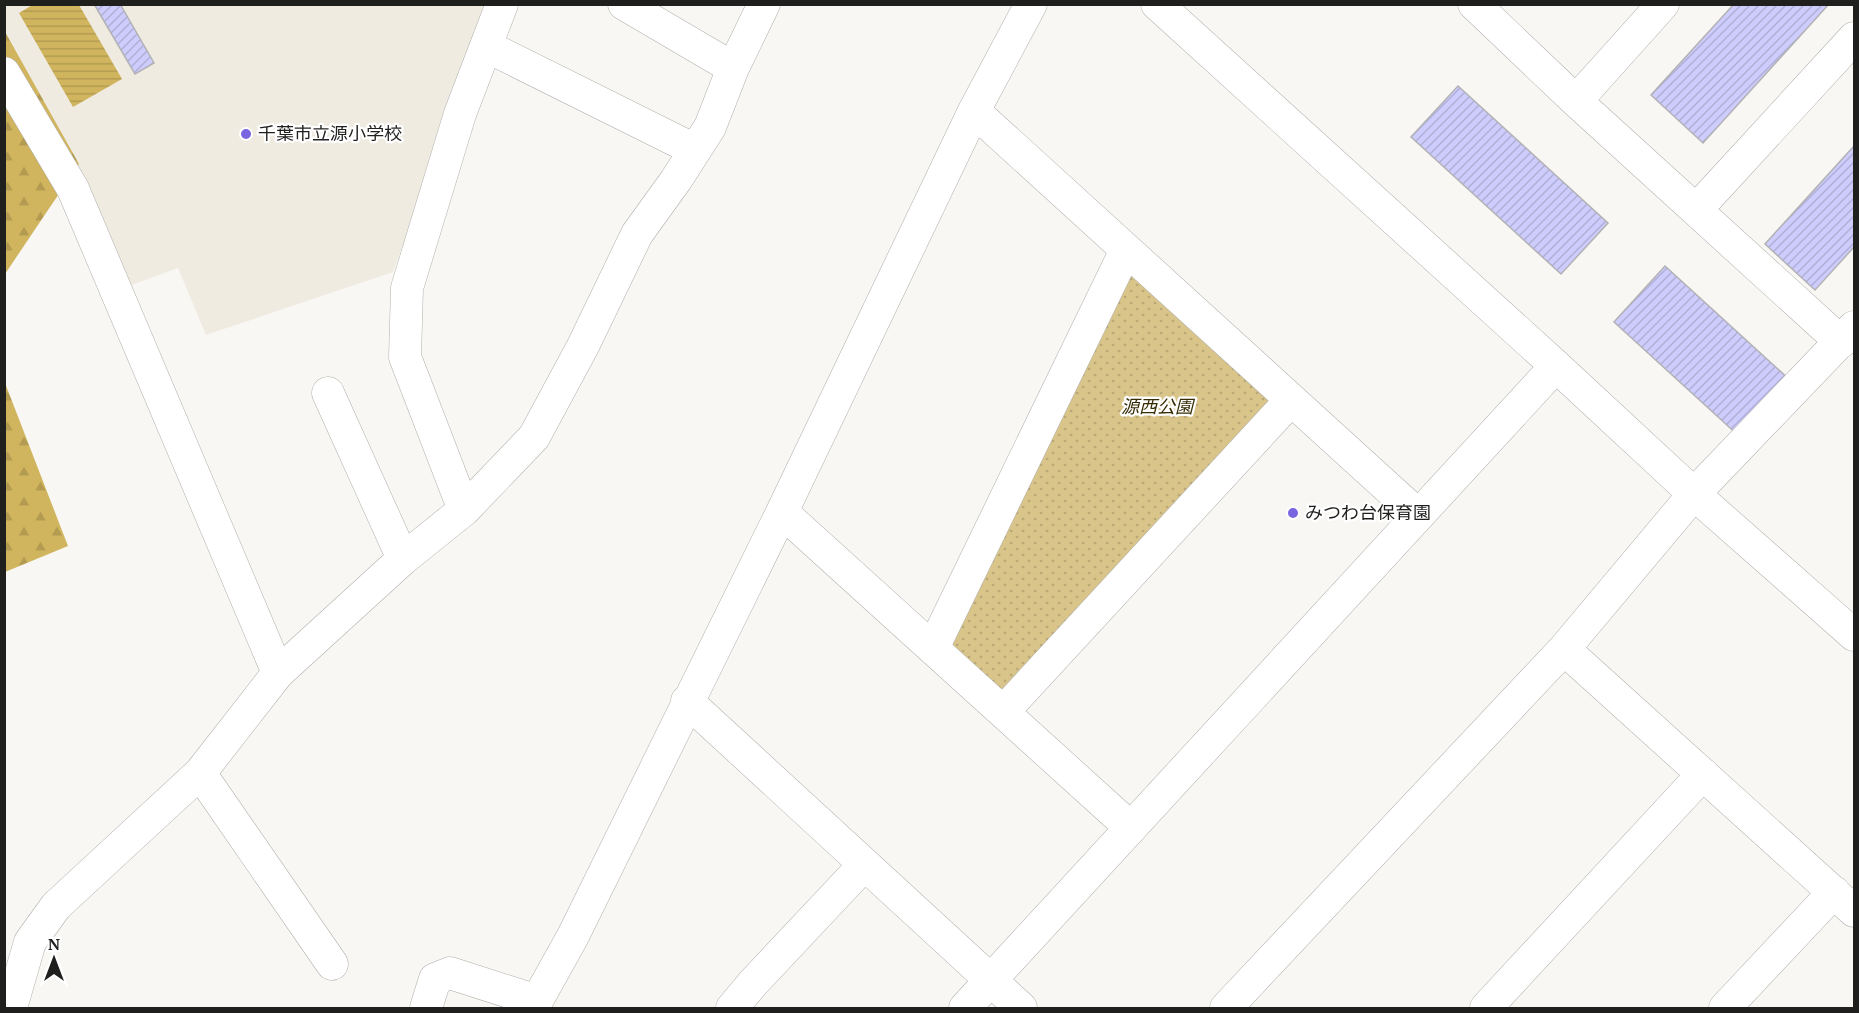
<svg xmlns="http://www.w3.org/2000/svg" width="1859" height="1013" viewBox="0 0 1859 1013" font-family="'PT Serif','Noto Sans JP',serif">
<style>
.built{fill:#efebe1}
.forest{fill:url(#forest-firs)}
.park{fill:url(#park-dots)}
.water{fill:url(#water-rules)}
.building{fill:url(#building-hatch);stroke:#b2b2b5;stroke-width:1.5}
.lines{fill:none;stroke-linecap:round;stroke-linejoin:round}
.minor-casing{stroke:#b0afac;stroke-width:33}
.minor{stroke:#fff;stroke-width:32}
.poi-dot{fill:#7965e0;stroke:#fff;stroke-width:2}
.labels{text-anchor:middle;stroke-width:4.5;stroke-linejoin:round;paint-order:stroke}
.poi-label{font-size:18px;fill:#1f1f1e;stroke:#fff;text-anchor:start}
.park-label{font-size:18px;font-style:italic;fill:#372c04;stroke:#fff}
</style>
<defs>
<pattern id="forest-firs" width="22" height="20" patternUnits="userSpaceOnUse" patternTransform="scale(1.5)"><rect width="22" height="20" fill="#d1b55e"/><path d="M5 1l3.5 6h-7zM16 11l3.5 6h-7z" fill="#b39b51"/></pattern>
<pattern id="park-dots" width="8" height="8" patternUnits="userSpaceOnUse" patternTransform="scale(1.5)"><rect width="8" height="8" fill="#d9c58a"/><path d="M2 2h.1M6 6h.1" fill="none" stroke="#baa977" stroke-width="1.8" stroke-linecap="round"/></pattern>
<pattern id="water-rules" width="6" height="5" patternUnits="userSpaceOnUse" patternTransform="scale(1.5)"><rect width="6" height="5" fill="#d1b55e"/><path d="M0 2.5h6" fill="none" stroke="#b39b51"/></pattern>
<pattern id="building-hatch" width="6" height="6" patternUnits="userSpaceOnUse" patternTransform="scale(1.5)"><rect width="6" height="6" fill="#cdccfc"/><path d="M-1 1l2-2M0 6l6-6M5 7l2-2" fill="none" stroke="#b0afd8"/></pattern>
</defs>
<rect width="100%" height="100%" fill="#f8f7f4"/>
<!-- built -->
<path class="built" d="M 4,5 L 490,5 L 393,272 L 206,335 L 178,268 L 126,287 L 5,66 Z"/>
<!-- forest -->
<path class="forest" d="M 4,30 L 79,164 L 5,274 L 4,274 Z
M 5,383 L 68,546 L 5,572 L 4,572 Z"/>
<!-- park -->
<path class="park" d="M 1131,270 L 1274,400 L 1013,689 L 992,692 L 951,647 Z"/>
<!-- water -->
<path class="water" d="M 34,4 L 79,5 L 122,79 L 73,107 L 19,13 Z"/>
<!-- building -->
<path class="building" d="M 94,4 L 120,4 L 154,63 L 135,74 Z
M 1734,4 L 1829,4 L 1703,143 L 1651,95 Z
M 1458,86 L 1608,223 L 1561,274 L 1411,137 Z
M 1854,146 L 1854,247 L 1815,290 L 1765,244 Z
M 1665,266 L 1791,381 L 1740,437 L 1614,322 Z"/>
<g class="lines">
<defs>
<path id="minor" d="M 624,4 L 733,68
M 1157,4 L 1556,366 L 1694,494 L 1854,635
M 1474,4 L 1576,101 L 1841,342
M 486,46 L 695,150
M 4,73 L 73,189 L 278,673
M 1576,101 L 1663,4
M 974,111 L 1418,515
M 1696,210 L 1854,38
M 328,393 L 403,559
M 464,510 L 405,357 L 407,288 L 460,114 L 502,4
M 782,512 L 1131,828
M 933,648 L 1126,250
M 1564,649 L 1854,911
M 687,701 L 1021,1008
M 1003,712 L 1291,400
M 200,773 L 332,964
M 11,1008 L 30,942 L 56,906 L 200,773 L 278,673 L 403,559 L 464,510 L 534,437 L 583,346 L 637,234 L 676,180 L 710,127 L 733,68 L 764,4
M 426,1008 L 435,979 L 450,973 L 537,1001
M 533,1008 L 573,936 L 782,512 L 974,111 L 1031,4
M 732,1008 L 753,983 L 864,865
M 965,1008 L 1556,366
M 1226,1008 L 1564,649 L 1694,494 L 1854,327
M 1486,1008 L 1703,774
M 1725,1008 L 1834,892"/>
</defs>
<!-- minor casing -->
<use href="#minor" class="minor-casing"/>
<!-- minor -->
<use href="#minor" class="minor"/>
</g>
<!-- markers -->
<g class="poi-dot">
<circle cx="246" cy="134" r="6"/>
<circle cx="1293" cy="513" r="6"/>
</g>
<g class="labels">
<!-- poi labels -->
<g class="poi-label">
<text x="258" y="140">千葉市立源小学校</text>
<text x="1305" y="519">みつわ台保育園</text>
</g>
<!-- park labels -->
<g class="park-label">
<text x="1157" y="413">源西公園</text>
</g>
</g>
<!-- border -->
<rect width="1859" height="1013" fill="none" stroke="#1f1f1e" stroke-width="12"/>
<!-- north arrow -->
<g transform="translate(54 959)" stroke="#ffffff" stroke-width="4.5" paint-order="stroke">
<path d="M0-4.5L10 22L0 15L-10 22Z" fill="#1f1f1e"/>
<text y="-9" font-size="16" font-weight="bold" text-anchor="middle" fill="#1f1f1e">N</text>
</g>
</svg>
